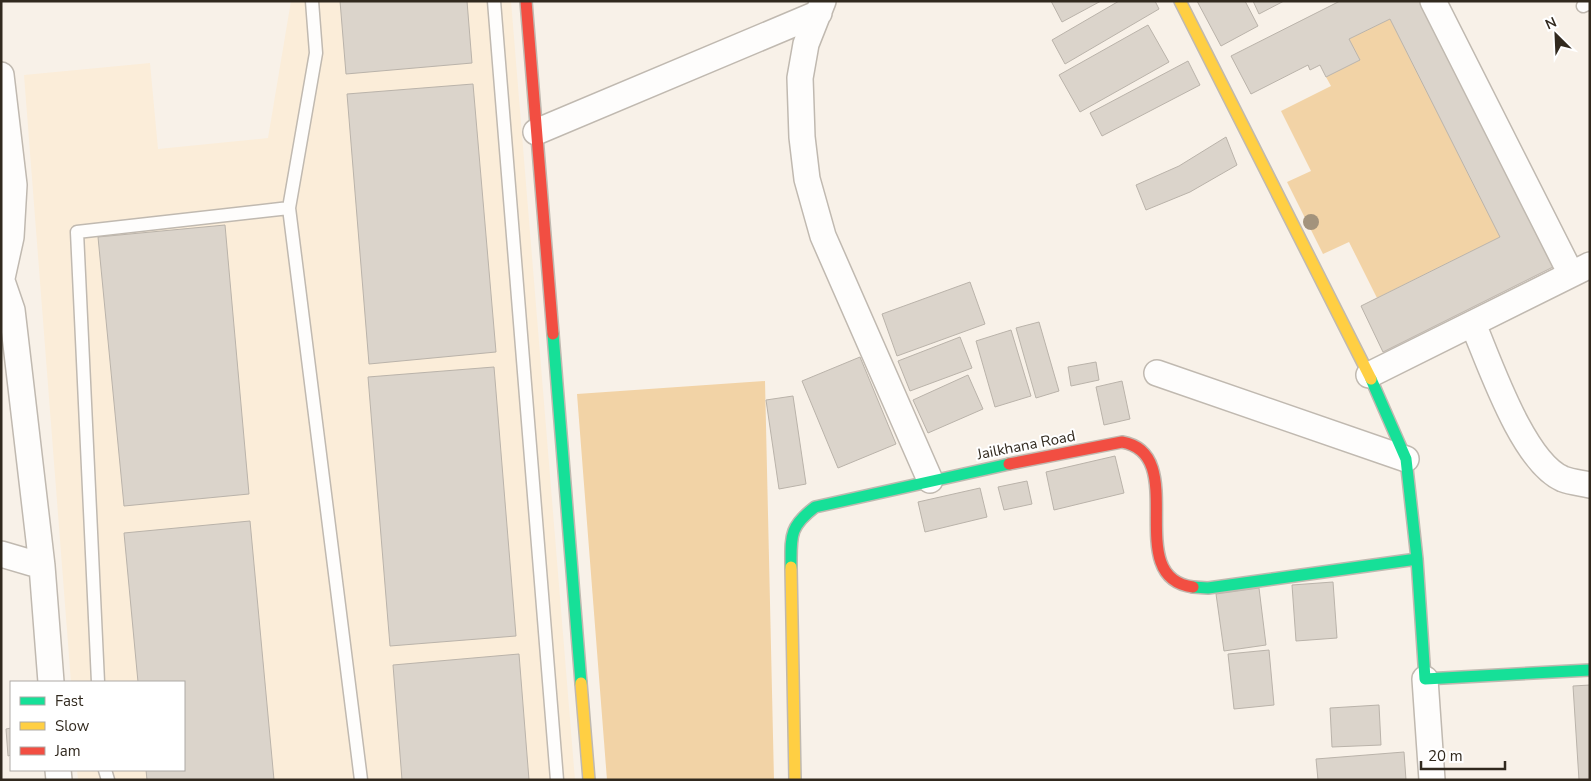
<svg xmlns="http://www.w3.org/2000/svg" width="1591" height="781" viewBox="0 0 1591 781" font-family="'Nunito Sans',sans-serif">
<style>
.built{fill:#fbedd9}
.green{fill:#f2d3a6}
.building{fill:#dbd4cb;stroke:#bab3aa}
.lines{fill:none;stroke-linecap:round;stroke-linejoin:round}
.lane-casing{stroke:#c0b9b0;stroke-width:15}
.street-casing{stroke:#c0b9b0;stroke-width:28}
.fast-casing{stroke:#c0b9b0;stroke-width:14}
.slow-casing{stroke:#c0b9b0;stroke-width:14}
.jam-casing{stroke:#c0b9b0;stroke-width:14}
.lane{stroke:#fefdfc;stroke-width:12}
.street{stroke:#fefdfc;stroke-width:25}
.fast{stroke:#16e098;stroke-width:11}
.slow{stroke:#ffcf43;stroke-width:11}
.jam{stroke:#f24e42;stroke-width:11}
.tree{fill:#a3937c}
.labels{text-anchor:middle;stroke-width:4;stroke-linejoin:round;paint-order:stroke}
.street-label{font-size:15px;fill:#31291e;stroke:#fff}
</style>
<rect width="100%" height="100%" fill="#f8f1e8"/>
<!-- built -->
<path class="built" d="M 291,1 L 511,1 L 575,780 L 78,780 L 77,770 L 184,770 L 184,682 L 71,682 L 24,75 L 150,63 L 158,149 L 268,138 Z"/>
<!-- green -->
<path class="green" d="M 1390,19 L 1500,237 L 1377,298 L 1349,242 L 1323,254 L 1287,182 L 1311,171 L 1281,111 L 1331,86 L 1326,77 L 1360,60 L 1349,39 Z
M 765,381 L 774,780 L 607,780 L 577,394 Z"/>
<!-- building -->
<path class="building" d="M 340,1 L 467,1 L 472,63 L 346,74 Z
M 1051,1 L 1101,1 L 1062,22 Z
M 1119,1 L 1155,1 L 1159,9 L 1065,64 L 1052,40 Z
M 1197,1 L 1245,1 L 1258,26 L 1221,46 Z
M 1253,1 L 1284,1 L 1259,14 Z
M 1340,1 L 1420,1 L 1553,267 L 1383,352 L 1361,306 L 1500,237 L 1390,19 L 1349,39 L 1360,60 L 1326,77 L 1320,65 L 1310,70 L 1308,65 L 1251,94 L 1231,56 Z
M 1148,25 L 1169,62 L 1080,112 L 1059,75 Z
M 1188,61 L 1200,85 L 1102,136 L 1090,113 Z
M 473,84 L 496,352 L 369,364 L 347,94 Z
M 1226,137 L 1237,165 L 1190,192 L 1146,210 L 1136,185 L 1179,166 Z
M 225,225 L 249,494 L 124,506 L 98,237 Z
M 970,282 L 985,324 L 897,356 L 882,314 Z
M 1039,322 L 1059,391 L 1036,398 L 1016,328 Z
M 1011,330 L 1031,396 L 995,407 L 976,341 Z
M 960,337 L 972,368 L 910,391 L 898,361 Z
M 860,357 L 896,444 L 838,468 L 802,381 Z
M 1096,362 L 1099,380 L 1071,386 L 1068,367 Z
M 494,367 L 516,636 L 390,646 L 368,377 Z
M 968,375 L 983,409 L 928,433 L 913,400 Z
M 1122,381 L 1130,419 L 1104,425 L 1096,387 Z
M 793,396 L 806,484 L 779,489 L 766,400 Z
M 1115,456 L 1124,493 L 1054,510 L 1046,472 Z
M 1027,481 L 1032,504 L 1004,510 L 998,487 Z
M 980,488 L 987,517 L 925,532 L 918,502 Z
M 250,521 L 274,780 L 147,780 L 146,770 L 184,770 L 184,682 L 138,682 L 124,533 Z
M 1333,582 L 1337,638 L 1296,641 L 1292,585 Z
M 1259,588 L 1266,645 L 1224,651 L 1216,594 Z
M 1269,650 L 1274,705 L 1234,709 L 1228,654 Z
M 519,654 L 529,780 L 402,780 L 393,665 Z
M 1590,685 L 1590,780 L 1579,780 L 1573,686 Z
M 1379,705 L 1381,745 L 1332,747 L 1330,708 Z
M 11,728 L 11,755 L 8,756 L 6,729 Z
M 1404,752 L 1406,780 L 1318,780 L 1316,759 Z"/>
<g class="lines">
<defs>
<path id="lane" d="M 312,1 L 316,53 L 289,208 L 361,780
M 494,1 L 557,780
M 1583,6 L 1590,3
M 98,682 L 77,232 L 289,208
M 105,770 L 108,780"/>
<path id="street" d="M 823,1 L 806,44 L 800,78 L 802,137 L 807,179 L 823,236 L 930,480
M 1433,1 L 1571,274
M 1,75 L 14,185 L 11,237 L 2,278
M 536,132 L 819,13
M 1,278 L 12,310 L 42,566 L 51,682
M 1473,324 C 1490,364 1523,462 1563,479 C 1571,482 1581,483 1590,485
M 1157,373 L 1406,459
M 1369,375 L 1590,265
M 1,554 L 42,566
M 1425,679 L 1432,780
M 58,770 L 59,780"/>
<path id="fast" d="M 553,334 L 581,683
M 1371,379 L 1406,459 L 1417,559 L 1425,679 L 1590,670
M 791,567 C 791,536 789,527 815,507 L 1009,464
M 1193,587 L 1208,588 L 1417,559"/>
<path id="slow" d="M 1180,1 L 1371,379
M 791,567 L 795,780
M 581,683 L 589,780"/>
<path id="jam" d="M 526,1 L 553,334
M 1009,464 L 1122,442 C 1192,454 1120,578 1193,587"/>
</defs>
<!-- lane casing -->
<use href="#lane" class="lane-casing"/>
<!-- street casing -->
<use href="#street" class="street-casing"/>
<!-- fast casing -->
<use href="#fast" class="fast-casing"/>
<!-- slow casing -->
<use href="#slow" class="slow-casing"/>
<!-- jam casing -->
<use href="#jam" class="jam-casing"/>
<!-- lane -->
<use href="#lane" class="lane"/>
<!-- street -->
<use href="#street" class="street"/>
<!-- fast -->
<use href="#fast" class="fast"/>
<!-- slow -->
<use href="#slow" class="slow"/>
<!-- jam -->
<use href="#jam" class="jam"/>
</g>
<!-- trees -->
<circle class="tree" cx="1311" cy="222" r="8"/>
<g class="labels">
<!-- street labels -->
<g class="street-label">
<text transform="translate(1026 445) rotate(-11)" y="5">Jailkhana Road</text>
</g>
</g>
<!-- border -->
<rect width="1591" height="781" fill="none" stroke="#31291e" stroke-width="5"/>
<!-- legend -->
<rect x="10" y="681" width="175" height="90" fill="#ffffff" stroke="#ada9a5"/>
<rect x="20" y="697" width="25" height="8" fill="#16e098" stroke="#ada9a5"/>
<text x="55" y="706" font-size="15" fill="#31291e">Fast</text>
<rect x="20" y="722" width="25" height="8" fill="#ffcf43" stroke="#ada9a5"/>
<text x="55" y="731" font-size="15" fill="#31291e">Slow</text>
<rect x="20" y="747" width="25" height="8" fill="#f24e42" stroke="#ada9a5"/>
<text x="55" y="756" font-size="15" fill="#31291e">Jam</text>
<!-- north arrow -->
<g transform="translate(1556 35) rotate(336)" stroke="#ffffff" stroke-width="4" paint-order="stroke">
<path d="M0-4L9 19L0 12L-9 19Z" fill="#31291e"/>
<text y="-8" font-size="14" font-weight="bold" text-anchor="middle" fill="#31291e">N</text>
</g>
<!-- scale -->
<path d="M1421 761v8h84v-8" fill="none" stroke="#31291e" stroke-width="2.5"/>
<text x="1428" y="761" font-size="15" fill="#31291e" stroke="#ffffff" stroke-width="4" paint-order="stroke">20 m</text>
</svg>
